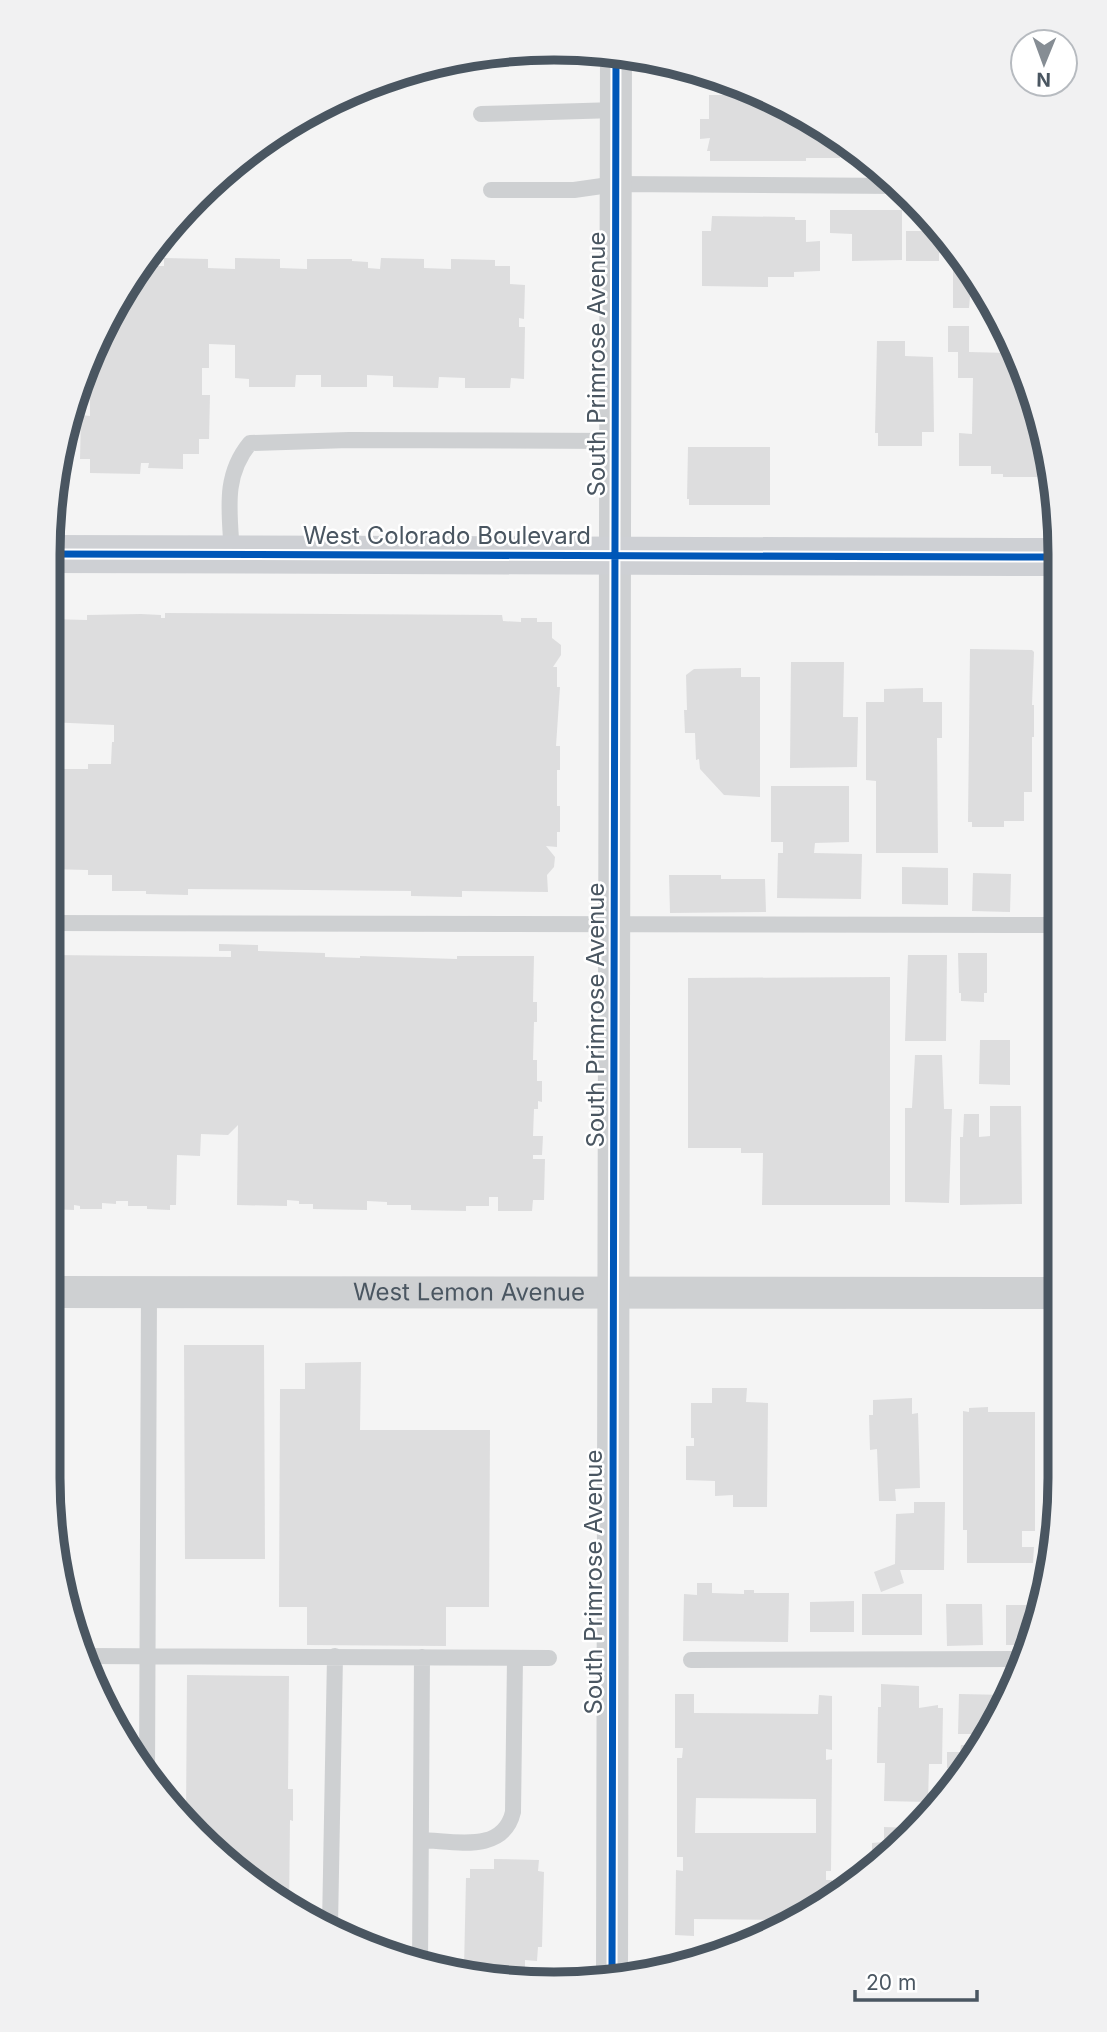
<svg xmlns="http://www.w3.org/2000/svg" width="1107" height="2032" viewBox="0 0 1107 2032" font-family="Inter,sans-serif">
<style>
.building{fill:#ddddde;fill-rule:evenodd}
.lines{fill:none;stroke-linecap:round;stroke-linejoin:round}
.lane{stroke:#ced0d2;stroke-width:16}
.street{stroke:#ced0d2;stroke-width:32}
.secondary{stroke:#ced0d4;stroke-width:38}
.cycleway-casing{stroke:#fff;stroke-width:11}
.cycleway{stroke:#0057b8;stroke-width:7}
.labels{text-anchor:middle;stroke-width:5;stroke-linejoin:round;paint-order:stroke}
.street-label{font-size:24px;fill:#4a5661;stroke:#fff}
.rim{fill:none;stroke:#4a5661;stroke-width:9}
</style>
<rect width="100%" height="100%" fill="#f4f4f4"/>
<!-- building -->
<path class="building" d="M 520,48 L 568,50 L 568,57 L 484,56 Z
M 750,89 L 806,115 L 840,139 L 840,158 L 806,158 L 806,161 L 710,161 L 710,151 L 707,151 L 710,138 L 700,139 L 700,119 L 709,119 L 709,95 L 750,95 Z
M 830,210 L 902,210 L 902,260 L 852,261 L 852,234 L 830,233 Z
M 712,216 L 795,217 L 795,220 L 806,220 L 806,242 L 820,241 L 820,271 L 794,272 L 794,277 L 768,277 L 768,287 L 702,286 L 702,231 L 711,231 Z
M 906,231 L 939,231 L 946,240 L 946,253 L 939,253 L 939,261 L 906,261 Z
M 164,258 L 208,259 L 208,268 L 235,269 L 235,258 L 280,259 L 280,268 L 307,269 L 307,259 L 352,259 L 352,261 L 368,262 L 368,268 L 380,269 L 381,258 L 424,259 L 424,268 L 451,269 L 451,259 L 495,260 L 495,266 L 510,266 L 510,284 L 525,285 L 524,319 L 519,318 L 519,327 L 525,327 L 524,379 L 511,378 L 510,388 L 465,388 L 465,378 L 439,377 L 438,388 L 393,387 L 393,376 L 367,375 L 367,387 L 321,387 L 321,375 L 296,375 L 295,387 L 249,387 L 249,379 L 235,378 L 235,345 L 209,344 L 209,368 L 202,368 L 202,395 L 210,395 L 209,439 L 199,439 L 199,454 L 183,454 L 183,469 L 148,468 L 149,463 L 141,463 L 140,474 L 90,473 L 90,459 L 80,459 L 81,415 L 90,416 L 90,388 L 81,388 L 81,382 L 115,301 L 139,267 L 139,272 L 149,272 L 149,266 L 164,266 Z
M 963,260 L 974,272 L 987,297 L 970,297 L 969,308 L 953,308 L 953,267 L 963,267 Z
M 948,326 L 969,326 L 969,352 L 1010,353 L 1009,365 L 1023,365 L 1029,390 L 1029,425 L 1038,425 L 1037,477 L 1003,477 L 1003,474 L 991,474 L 991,466 L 959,466 L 959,433 L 972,434 L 973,378 L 958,378 L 958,352 L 948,352 Z
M 877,341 L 905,341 L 905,356 L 933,357 L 934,432 L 922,432 L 922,446 L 878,446 L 878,433 L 875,433 Z
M 688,447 L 770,447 L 770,505 L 689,505 L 689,499 L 687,499 Z
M 165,613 L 502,615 L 503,621 L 521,622 L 521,618 L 537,618 L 537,622 L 552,622 L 552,638 L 561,645 L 561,655 L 553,667 L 557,667 L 557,687 L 560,687 L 556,746 L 560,746 L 560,770 L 557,770 L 557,806 L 560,806 L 560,832 L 557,832 L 557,847 L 546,846 L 555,857 L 554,867 L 547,875 L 548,892 L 462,891 L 462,897 L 411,896 L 411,891 L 188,889 L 188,895 L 146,894 L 146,891 L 112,891 L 112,875 L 88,875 L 88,870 L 48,869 L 48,769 L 88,769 L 88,764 L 111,764 L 112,742 L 114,742 L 114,725 L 48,722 L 48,619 L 87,620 L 87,615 L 141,614 L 161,615 L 161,618 L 165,618 Z
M 1053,648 L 1056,648 L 1056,792 L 1052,792 Z
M 970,649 L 1032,650 L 1034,652 L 1032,705 L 1034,705 L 1034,737 L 1032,737 L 1032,792 L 1024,792 L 1024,821 L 1004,821 L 1004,827 L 972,827 L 972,822 L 968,822 Z
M 791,662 L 844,662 L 843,717 L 858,717 L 857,767 L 790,768 Z
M 741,668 L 741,677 L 760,677 L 760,797 L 724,795 L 700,769 L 699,759 L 696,760 L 695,733 L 685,733 L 684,710 L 687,710 L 686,675 L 694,669 Z
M 923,688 L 923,702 L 942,702 L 942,738 L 937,738 L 938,853 L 876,853 L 876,781 L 866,780 L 866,702 L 884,702 L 884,689 Z
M 771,786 L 849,786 L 849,842 L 815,843 L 814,853 L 862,854 L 861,899 L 777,898 L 778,853 L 783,853 L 783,842 L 771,842 Z
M 902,867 L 948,868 L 948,905 L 902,904 Z
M 973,873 L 1011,874 L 1010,912 L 972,911 Z
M 669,875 L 721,875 L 721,879 L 765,879 L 766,912 L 670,913 Z
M 219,944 L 258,945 L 258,951 L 325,953 L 325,957 L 360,958 L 360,956 L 457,959 L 457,956 L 534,956 L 533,1002 L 537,1002 L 537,1022 L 534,1022 L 533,1060 L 537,1060 L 537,1081 L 542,1081 L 542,1102 L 538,1101 L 538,1109 L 534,1109 L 533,1136 L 543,1136 L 542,1155 L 533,1155 L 533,1159 L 545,1159 L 544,1200 L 533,1200 L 532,1211 L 498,1211 L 498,1197 L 489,1197 L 489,1206 L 466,1206 L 466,1211 L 411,1210 L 411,1205 L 387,1205 L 387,1202 L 367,1201 L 367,1210 L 313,1209 L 313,1204 L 299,1204 L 299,1201 L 287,1200 L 287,1206 L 237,1205 L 238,1125 L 228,1135 L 201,1134 L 200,1156 L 177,1155 L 176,1205 L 170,1205 L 170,1210 L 147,1209 L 147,1206 L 128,1206 L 128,1201 L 116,1201 L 116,1204 L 102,1203 L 102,1209 L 80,1209 L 80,1206 L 74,1205 L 74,1210 L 49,1209 L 48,957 L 54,957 L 54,955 L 231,957 L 231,951 L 219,951 Z
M 958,953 L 987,953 L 987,993 L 984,993 L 984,1002 L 961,1001 L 961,993 L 959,993 Z
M 908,955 L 947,955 L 946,1041 L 905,1041 Z
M 890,977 L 890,1205 L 762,1205 L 763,1153 L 741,1153 L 741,1148 L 688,1148 L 688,978 Z
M 980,1040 L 1010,1040 L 1010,1085 L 979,1084 Z
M 915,1055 L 942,1055 L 944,1109 L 952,1109 L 949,1203 L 905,1202 L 905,1108 L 912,1108 Z
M 990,1106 L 1021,1106 L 1022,1204 L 960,1205 L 960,1137 L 963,1137 L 964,1114 L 979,1114 L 979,1137 L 990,1136 Z
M 184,1345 L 264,1345 L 265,1559 L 185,1559 Z
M 361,1362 L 360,1430 L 490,1430 L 489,1607 L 446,1607 L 446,1646 L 307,1645 L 307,1607 L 279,1607 L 280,1389 L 305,1389 L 305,1363 Z
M 1048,1376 L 1058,1376 L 1059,1511 L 1054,1537 L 1047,1537 Z
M 712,1388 L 747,1388 L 746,1402 L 768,1403 L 767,1507 L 733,1507 L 733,1495 L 715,1496 L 715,1481 L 686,1480 L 686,1446 L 694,1446 L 694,1438 L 691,1438 L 691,1403 L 712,1403 Z
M 912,1398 L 912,1414 L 918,1413 L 920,1488 L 895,1489 L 896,1501 L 879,1501 L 877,1449 L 870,1450 L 869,1415 L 873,1415 L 873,1400 Z
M 988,1407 L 988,1412 L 1035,1412 L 1035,1531 L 1022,1531 L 1022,1547 L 1034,1547 L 1033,1563 L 967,1563 L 967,1530 L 963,1530 L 963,1411 L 969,1412 L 969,1408 Z
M 914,1502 L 945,1502 L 944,1570 L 900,1570 L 904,1583 L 881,1592 L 874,1572 L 895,1564 L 896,1514 L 914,1513 Z
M 1041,1580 L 1047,1580 L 1042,1610 L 1028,1645 L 1006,1645 L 1006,1605 L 1041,1605 Z
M 697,1583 L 712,1583 L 712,1593 L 744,1594 L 744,1590 L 754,1590 L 754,1593 L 789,1593 L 788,1642 L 683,1641 L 684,1594 L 697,1595 Z
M 862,1594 L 922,1594 L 922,1635 L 862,1635 Z
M 854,1601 L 854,1632 L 810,1632 L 810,1602 Z
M 946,1604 L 982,1604 L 983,1645 L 947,1646 Z
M 187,1675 L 289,1676 L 288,1789 L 293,1789 L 293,1821 L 290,1820 L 289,1907 L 273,1900 L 186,1819 Z
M 881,1684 L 919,1686 L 919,1708 L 938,1705 L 938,1708 L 943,1708 L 942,1764 L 929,1764 L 928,1802 L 884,1801 L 885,1763 L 877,1763 L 878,1707 L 881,1707 Z
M 675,1694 L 694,1694 L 694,1713 L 818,1714 L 819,1695 L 832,1696 L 832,1750 L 826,1749 L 826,1760 L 832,1759 L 831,1871 L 826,1871 L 826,1880 L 832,1880 L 832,1894 L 789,1920 L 694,1919 L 694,1936 L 675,1935 L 676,1870 L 683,1871 L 683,1857 L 677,1857 L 677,1758 L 682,1758 L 683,1748 L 675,1748 ZM 696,1798 L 816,1799 L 816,1833 L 695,1833 Z
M 959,1694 L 1007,1695 L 992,1731 L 958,1772 L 958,1769 L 947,1768 L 947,1752 L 960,1752 L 961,1745 L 973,1745 L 973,1734 L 958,1734 Z
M 884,1827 L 913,1828 L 888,1859 L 872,1868 L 872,1843 L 884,1842 Z
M 494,1859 L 539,1860 L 538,1871 L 544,1872 L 542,1947 L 538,1947 L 537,1961 L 525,1960 L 525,1970 L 464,1968 L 466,1878 L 470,1878 L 470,1869 L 494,1869 Z"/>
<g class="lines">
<!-- lane -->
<path class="lane" d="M 481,114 L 616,110
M 491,190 L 574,190 L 616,184 L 899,186
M 232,555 C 230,513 222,477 250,443 L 349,440 L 616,441
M 48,923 L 1057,925
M 49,1292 L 49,1490
M 82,1656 L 549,1658
M 691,1660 L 1022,1659
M 147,1778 L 149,1292
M 421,1840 C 455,1841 503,1854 513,1812 L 515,1658
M 330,1926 L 335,1656
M 420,1966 L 422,1657"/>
<!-- street -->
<g class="street">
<path id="s1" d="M 47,1292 L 1058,1293"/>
<path d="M 612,1978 L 616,51"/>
</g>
<!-- secondary -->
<path class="secondary" d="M 48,554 L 1056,557"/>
<defs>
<path id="cycleway" d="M 48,554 L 1056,557
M 612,1978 L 616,51"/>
</defs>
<!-- cycleway casing -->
<use href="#cycleway" class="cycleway-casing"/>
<!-- cycleway -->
<use href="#cycleway" class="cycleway"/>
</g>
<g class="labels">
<!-- street labels -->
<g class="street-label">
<text transform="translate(597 364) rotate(-90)" y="8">South Primrose Avenue</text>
<text x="447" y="544">West Colorado Boulevard</text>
<text transform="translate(596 1015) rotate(-90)" y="8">South Primrose Avenue</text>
<text dy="8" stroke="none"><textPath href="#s1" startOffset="422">West Lemon Avenue</textPath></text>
<text transform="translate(594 1582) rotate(-90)" y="8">South Primrose Avenue</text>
</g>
</g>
<!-- crop -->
<path d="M0 0H1107V2032H0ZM554 60H554A494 494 0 0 1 1048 554V1478A494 494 0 0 1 554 1972H554A494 494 0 0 1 60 1478V554A494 494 0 0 1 554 60Z" fill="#f1f1f2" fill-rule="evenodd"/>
<path class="rim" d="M554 60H554A494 494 0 0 1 1048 554V1478A494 494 0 0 1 554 1972H554A494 494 0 0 1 60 1478V554A494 494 0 0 1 554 60Z"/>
<!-- north arrow -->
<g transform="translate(1044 63) rotate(181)"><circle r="33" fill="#ffffff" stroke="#b7bbc0" stroke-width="2"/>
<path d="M0-5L12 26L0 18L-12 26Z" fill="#868d94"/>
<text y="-10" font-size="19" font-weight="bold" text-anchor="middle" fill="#4a5661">N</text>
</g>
<!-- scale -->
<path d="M855 1990v10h122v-10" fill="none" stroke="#4a5661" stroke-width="3.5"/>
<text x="866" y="1990" font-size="21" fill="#4a5661" stroke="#ffffff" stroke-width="5" paint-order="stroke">20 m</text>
</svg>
